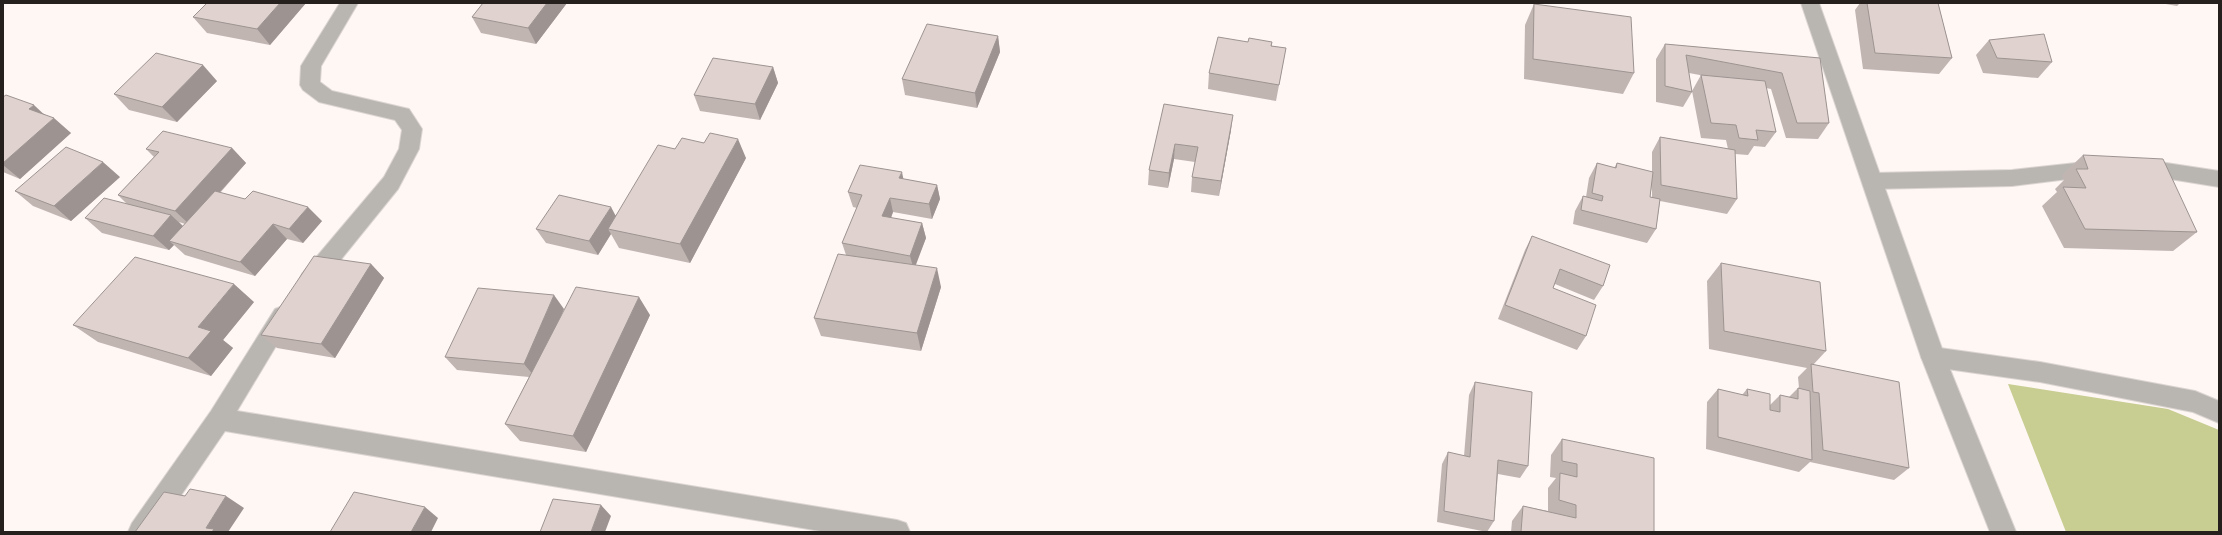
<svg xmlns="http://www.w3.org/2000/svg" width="2222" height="535" viewBox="0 0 2222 535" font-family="'Crimson Pro',serif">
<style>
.green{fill:#c8cd92}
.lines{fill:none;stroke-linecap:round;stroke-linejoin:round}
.minor-casing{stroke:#dcd5d2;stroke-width:2}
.tertiary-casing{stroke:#dcd5d2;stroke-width:2}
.minor{fill:#b9b6b2;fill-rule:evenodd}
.tertiary{fill:#b9b6b2;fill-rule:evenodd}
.wall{fill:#c1b5b2;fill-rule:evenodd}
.shaded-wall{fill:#9d9491}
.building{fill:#e0d3cf;stroke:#9d9491}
</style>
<rect width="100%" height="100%" fill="#fff7f4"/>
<!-- green -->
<path class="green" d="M 2008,384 L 2168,409 L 2219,430 L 2219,532 L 2066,532 Z"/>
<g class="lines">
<defs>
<path id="minor" d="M 340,3 L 358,3 L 321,66 L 320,82 L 332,91 L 409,109 L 422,129 L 419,149 L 398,189 L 318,288 L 310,290 L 302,288 L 299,281 L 302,274 L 384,177 L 399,149 L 402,130 L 395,120 L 319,102 L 303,90 L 300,85 L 301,66 Z
M 2140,159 L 2219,171 L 2219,187 L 2133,173 L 2130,167 L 2133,161 Z
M 2094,161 L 2101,163 L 2104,169 L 2101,175 L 2012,186 L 1872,189 L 1865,187 L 1862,181 L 1865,175 L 1872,173 L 2012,170 Z
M 283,306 L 291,309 L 294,316 L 237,411 L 897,520 L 906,523 L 910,532 L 826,532 L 225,431 L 156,532 L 128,532 L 132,523 L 211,411 L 275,309 Z
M 1933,347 L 2040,362 L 2195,391 L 2219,401 L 2219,423 L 2193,412 L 2040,382 L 1933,367 L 1925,364 L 1921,357 L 1925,350 Z"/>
<path id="tertiary" d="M 1801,3 L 1819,3 L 1945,357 L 2016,532 L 1990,532 L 1921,357 Z"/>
</defs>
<!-- minor casing -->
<use href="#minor" class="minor-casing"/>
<!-- tertiary casing -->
<use href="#tertiary" class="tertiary-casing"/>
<!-- minor -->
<use href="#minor" class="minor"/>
<!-- tertiary -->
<use href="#tertiary" class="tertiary"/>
</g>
<!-- wall -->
<path class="wall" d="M 306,3 L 270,45 L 207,33 L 193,17 Z
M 483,3 L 567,3 L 536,44 L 481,33 L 472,17 Z
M 1860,3 L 1938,3 L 1952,58 L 1939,74 L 1863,69 L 1855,10 Z
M 2160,3 L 2180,3 L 2177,6 Z
M 1534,4 L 1634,73 L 1623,94 L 1524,79 L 1525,25 Z
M 998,36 L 1000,52 L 977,108 L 905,95 L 902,79 Z
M 1989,40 L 2052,62 L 2038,78 L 1983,73 L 1976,55 Z
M 1248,42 L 1272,42 L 1272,46 L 1286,48 L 1276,101 L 1208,89 L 1209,73 Z
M 1665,44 L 1820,58 L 1829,123 L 1818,139 L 1786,138 L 1771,89 L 1766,88 L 1776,132 L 1765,147 L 1754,146 L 1748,155 L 1735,154 L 1737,199 L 1727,214 L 1660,201 L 1656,229 L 1647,243 L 1573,224 L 1575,211 L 1583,196 L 1586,197 L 1589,178 L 1597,163 L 1614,168 L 1617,163 L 1652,172 L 1652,152 L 1660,137 L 1728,149 L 1726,140 L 1701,138 L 1692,91 L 1701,75 L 1705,76 L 1689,73 L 1692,92 L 1683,107 L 1656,102 L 1656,59 ZM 1652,186 L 1652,197 L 1650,197 Z
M 773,67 L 778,83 L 760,120 L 700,111 L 694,95 Z
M 217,81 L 177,122 L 129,110 L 114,94 Z
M 3,97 L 44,114 L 71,133 L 20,179 L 3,172 Z
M 1164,104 L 1231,130 L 1219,196 L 1191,192 L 1192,177 L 1195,162 L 1174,159 L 1168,188 L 1148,185 L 1149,170 Z
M 232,148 L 246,163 L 220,193 L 322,221 L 303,243 L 287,239 L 255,276 L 185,255 L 174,245 L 169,250 L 102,233 L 85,218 L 127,204 L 118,195 L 154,157 L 146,149 ZM 179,222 L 185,224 L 183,226 Z
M 675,149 L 746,158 L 690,263 L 619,248 L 611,234 L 598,255 L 546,243 L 536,229 L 616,215 Z
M 2083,155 L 2197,232 L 2173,251 L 2064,248 L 2042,206 L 2057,192 L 2055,189 L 2064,180 L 2062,175 Z
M 120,177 L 71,221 L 33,206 L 15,191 Z
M 903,179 L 937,185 L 940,199 L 932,219 L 893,212 L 891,218 L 922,223 L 926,238 L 915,265 L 941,287 L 921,351 L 821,336 L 814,318 L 846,255 L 842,243 L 857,208 L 853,207 L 848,192 Z
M 1532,236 L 1603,286 L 1594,300 L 1555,284 L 1553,288 L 1586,336 L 1577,350 L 1498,319 L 1525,250 Z
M 1721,263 L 1826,351 L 1813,365 L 1909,468 L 1894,480 L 1810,462 L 1799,472 L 1706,449 L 1707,402 L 1718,389 L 1742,395 L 1747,389 L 1770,405 L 1780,395 L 1789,397 L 1798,388 L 1799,388 L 1798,377 L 1807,368 L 1709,349 L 1707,281 Z
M 371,264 L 384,278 L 335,358 L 277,348 L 261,335 Z
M 254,302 L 223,340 L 233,348 L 211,376 L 98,342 L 73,325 Z
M 564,309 L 561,314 L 650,315 L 586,452 L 520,441 L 505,424 L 529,377 L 457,370 L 445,357 Z
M 1475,382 L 1528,466 L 1520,478 L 1498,474 L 1494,521 L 1487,532 L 1437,522 L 1442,464 L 1448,452 L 1464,456 L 1469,395 Z
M 1562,439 L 1654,532 L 1511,532 L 1512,521 L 1523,506 L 1548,511 L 1548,488 L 1556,478 L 1550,477 L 1551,455 Z"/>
<!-- shaded-wall -->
<path class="shaded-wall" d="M 280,3 L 306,3 L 270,45 L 257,29 Z
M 547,3 L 567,3 L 536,44 L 528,28 Z
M 998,36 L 1000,52 L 977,108 L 975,93 Z
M 203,65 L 217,81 L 177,122 L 162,107 Z
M 773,67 L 778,83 L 760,120 L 755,104 Z
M 34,105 L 51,121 L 29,109 Z
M 1233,115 L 1231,130 L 1219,196 L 1221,181 Z
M 54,118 L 71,133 L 20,179 L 3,165 L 3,163 Z
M 738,139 L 746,158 L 690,263 L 680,244 Z
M 1175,144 L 1174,159 L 1168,188 L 1169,173 Z
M 232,148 L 246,163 L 190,225 L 175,211 Z
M 103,162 L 120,177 L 71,221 L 54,206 Z
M 902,172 L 905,187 L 899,178 Z
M 937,185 L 940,199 L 932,219 L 929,204 Z
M 890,198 L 893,212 L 886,231 L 882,216 Z
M 308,207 L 322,221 L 303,243 L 289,229 Z
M 611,207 L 619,222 L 608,229 L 611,234 L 598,255 L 589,241 Z
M 171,215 L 187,230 L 169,241 L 174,245 L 169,250 L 153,236 Z
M 922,223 L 926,238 L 914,270 L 910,256 Z
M 273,224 L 287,239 L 255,276 L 240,262 Z
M 371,264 L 384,278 L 335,358 L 321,344 Z
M 937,268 L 941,287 L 921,351 L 917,333 Z
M 234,284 L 254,302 L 223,340 L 233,348 L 211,376 L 188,358 L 198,327 Z
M 554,295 L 564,309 L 535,377 L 524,364 Z
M 639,297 L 650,315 L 586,452 L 573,436 Z
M 226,496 L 244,508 L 228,532 L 212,532 L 206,528 Z
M 601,505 L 611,516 L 605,532 L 591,532 Z
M 425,507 L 438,518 L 431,532 L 411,532 Z"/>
<!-- building -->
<path class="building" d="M 207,3 L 280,3 L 257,29 L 193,17 Z
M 483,3 L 547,3 L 528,28 L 472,17 Z
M 1867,3 L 1938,3 L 1952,58 L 1875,53 Z
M 1534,4 L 1631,17 L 1634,73 L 1533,59 Z
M 927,24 L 998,36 L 975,93 L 902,79 Z
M 2044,34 L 2052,62 L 1997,58 L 1989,40 Z
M 1218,37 L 1248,42 L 1249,38 L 1272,42 L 1271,46 L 1286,48 L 1279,85 L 1209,73 Z
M 1665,44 L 1820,58 L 1829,123 L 1797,123 L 1782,73 L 1686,55 L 1692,92 L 1665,86 Z
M 156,53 L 203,65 L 162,107 L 114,94 Z
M 713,58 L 773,67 L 755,104 L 694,95 Z
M 1701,75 L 1765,81 L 1776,132 L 1756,130 L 1758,140 L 1739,138 L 1736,125 L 1711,123 Z
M 6,95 L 34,105 L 29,109 L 54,118 L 3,163 L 3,97 Z
M 1164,104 L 1233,115 L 1221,181 L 1192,177 L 1198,147 L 1175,144 L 1169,173 L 1149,170 Z
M 163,131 L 232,148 L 175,211 L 118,195 L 159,152 L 146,149 Z
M 710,133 L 738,139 L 680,244 L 608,229 L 658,145 L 675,149 L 682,138 L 704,143 Z
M 1660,137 L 1735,150 L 1737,199 L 1661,185 Z
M 66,147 L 103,162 L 54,206 L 15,191 Z
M 2083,155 L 2163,159 L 2197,232 L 2085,229 L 2063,187 L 2086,188 L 2076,169 L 2088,169 Z
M 1597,163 L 1616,168 L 1617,163 L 1653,172 L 1650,197 L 1660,199 L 1656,229 L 1581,210 L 1583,196 L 1602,201 L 1603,196 L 1592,193 Z
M 860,165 L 902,172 L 899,178 L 937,185 L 929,204 L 890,198 L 882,216 L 922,223 L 910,256 L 842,243 L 862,195 L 848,192 Z
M 215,191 L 245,199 L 253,191 L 308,207 L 289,229 L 273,224 L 240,262 L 169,241 Z
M 559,195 L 611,207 L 589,241 L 536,229 Z
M 104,198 L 171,215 L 153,236 L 85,218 Z
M 1532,236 L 1610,265 L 1603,286 L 1560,269 L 1553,288 L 1596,305 L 1586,336 L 1505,305 Z
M 838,254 L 937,268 L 917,333 L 814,318 Z
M 314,256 L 371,264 L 321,344 L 261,335 Z
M 135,257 L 234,284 L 198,327 L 211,331 L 188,358 L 73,325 Z
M 1721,263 L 1820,282 L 1826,351 L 1724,331 Z
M 576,287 L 639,297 L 573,436 L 505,424 Z
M 478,288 L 554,295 L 524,364 L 445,357 Z
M 1811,364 L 1899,382 L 1909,468 L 1823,450 L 1819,393 L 1813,392 Z
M 1475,382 L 1532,392 L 1528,466 L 1498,460 L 1494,521 L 1444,511 L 1448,452 L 1470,457 Z
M 1798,388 L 1810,391 L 1812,460 L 1718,437 L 1718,389 L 1748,396 L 1747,389 L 1770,394 L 1770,410 L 1780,412 L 1780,395 L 1798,399 Z
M 1562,439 L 1654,458 L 1654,532 L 1521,532 L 1523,506 L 1576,518 L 1576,505 L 1559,500 L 1560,473 L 1577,477 L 1577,464 L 1562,461 Z
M 190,489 L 226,496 L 206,528 L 214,529 L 212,532 L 135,532 L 164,492 L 185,496 Z
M 354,492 L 425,507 L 411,532 L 330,532 Z
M 553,499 L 601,505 L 591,532 L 540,532 Z"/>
<!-- border -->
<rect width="2222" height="535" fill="none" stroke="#25201e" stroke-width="8"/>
</svg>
